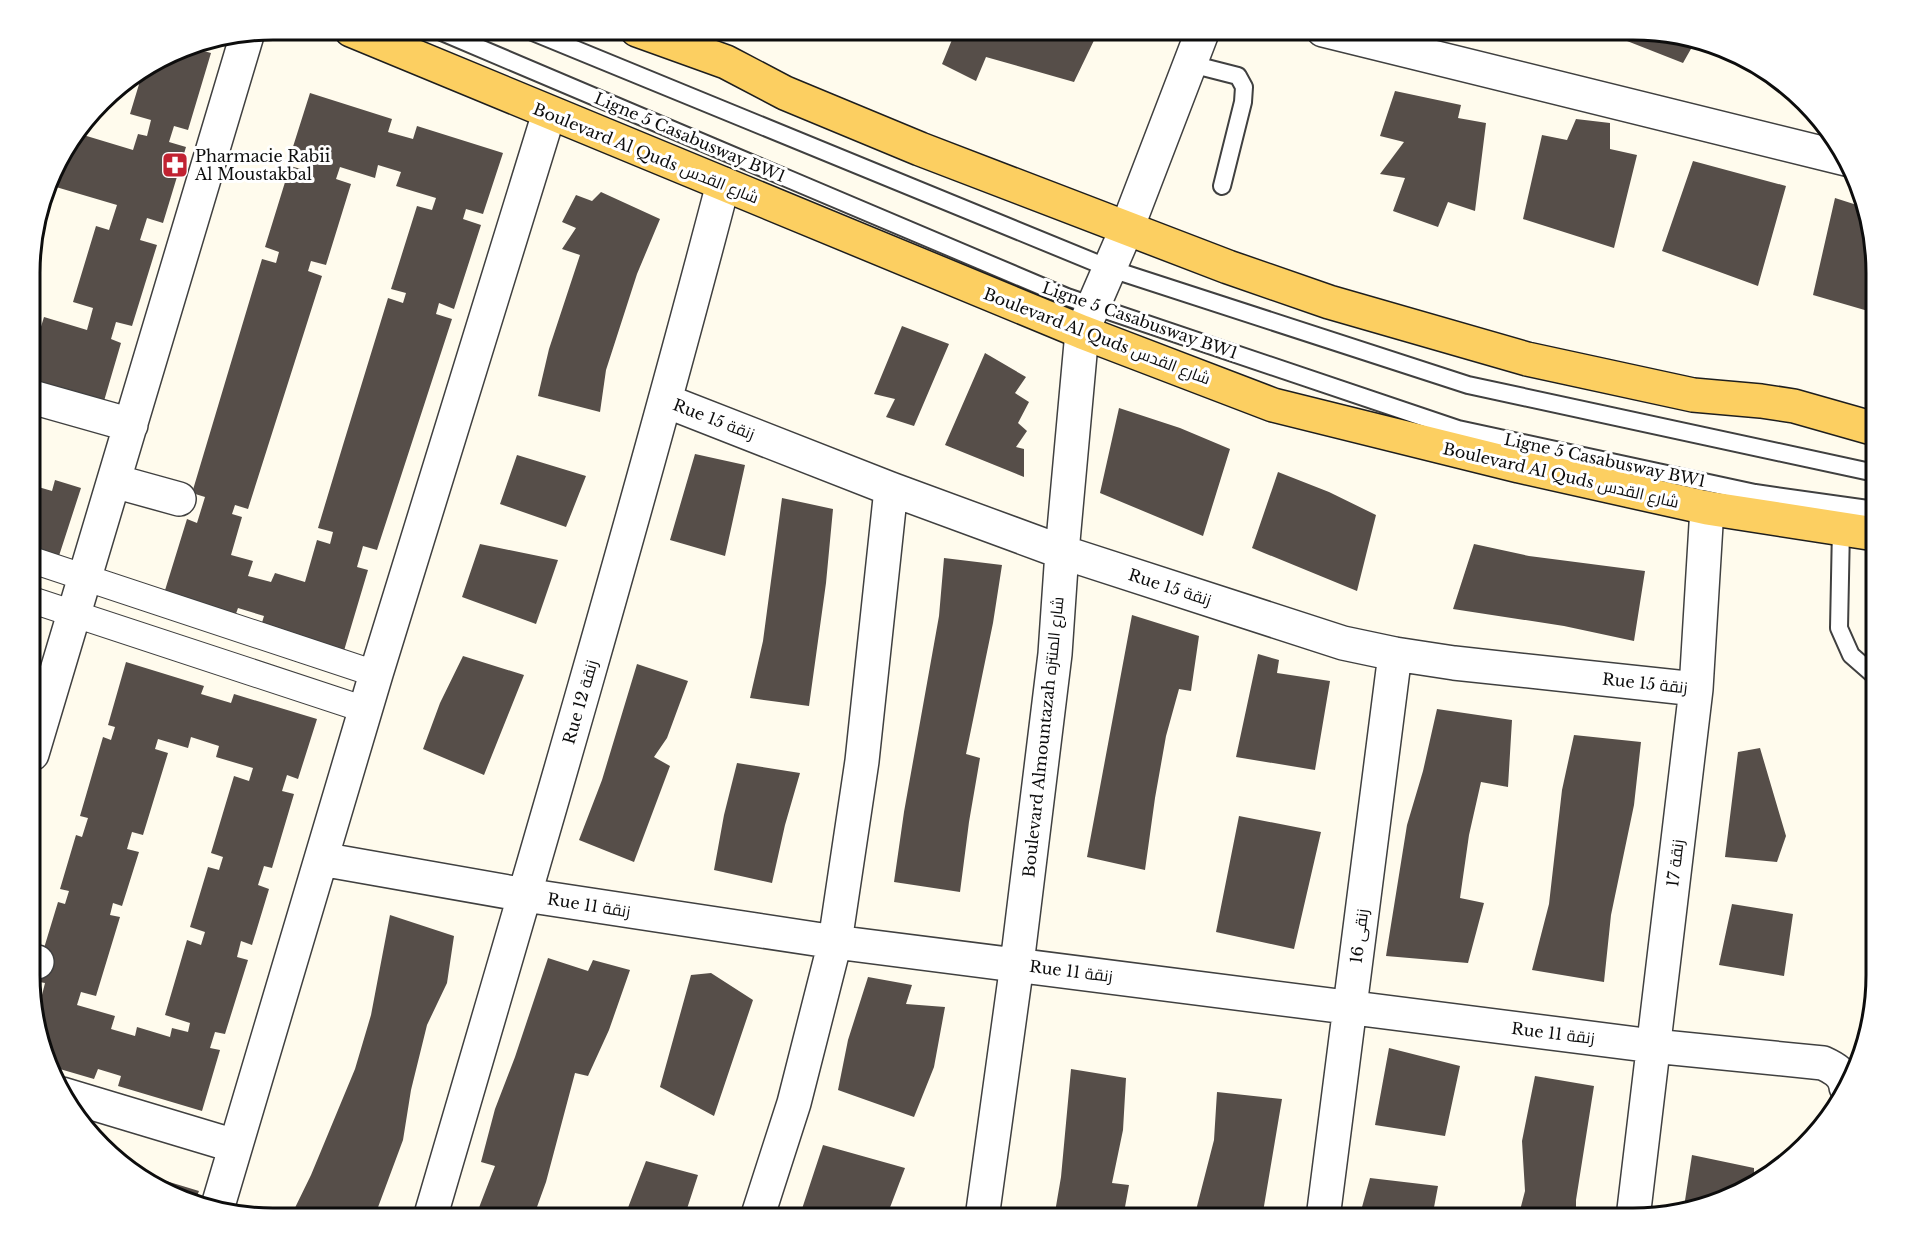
<svg xmlns="http://www.w3.org/2000/svg" width="1906" height="1248" viewBox="0 0 1906 1248" font-family="'Libre Baskerville',Cairo,serif">
<style>
.building{fill:#564e49;fill-rule:evenodd}
.lines{fill:none;stroke-linecap:round;stroke-linejoin:round}
.service-casing{stroke:#404040;stroke-width:20}
.pedestrian-casing{stroke:#404040;stroke-width:28}
.minor-casing{stroke:#404040;stroke-width:36}
.primary-casing{stroke:#1e1e1e;stroke-width:36}
.service{stroke:#fff;stroke-width:16}
.pedestrian{stroke:#fff;stroke-width:26}
.minor{stroke:#fff;stroke-width:33}
.primary{stroke:#fccf61;stroke-width:33}
.labels{text-anchor:middle;stroke-width:6;stroke-linejoin:round;paint-order:stroke}
.street-label{font-size:16px;fill:#0d0d0d;stroke:#fff}
.poi-label{font-size:16px;fill:#0d0d0d;stroke:#fff;text-anchor:start}
.rim{fill:none;stroke:#0d0d0d;stroke-width:3}
</style>
<rect width="100%" height="100%" fill="#fffbed"/>
<!-- building -->
<path class="building" d="M 956,30 L 1099,30 L 1074,82 L 986,57 L 976,81 L 942,64 Z
M 1599,30 L 1632,30 L 1696,40 L 1683,63 Z
M 189,47 L 211,53 L 188,130 L 174,126 L 169,142 L 186,147 L 163,223 L 147,218 L 140,240 L 157,245 L 132,326 L 116,322 L 111,339 L 121,343 L 104,401 L 32,380 L 32,331 L 39,333 L 44,317 L 87,330 L 93,308 L 73,302 L 96,226 L 109,230 L 117,205 L 56,187 L 68,149 L 80,134 L 133,150 L 138,134 L 147,136 L 151,120 L 130,114 L 140,81 L 132,79 L 181,48 Z
M 1395,91 L 1461,105 L 1458,118 L 1486,123 L 1475,211 L 1448,202 L 1438,227 L 1393,211 L 1405,178 L 1380,174 L 1404,142 L 1380,136 Z
M 310,93 L 392,119 L 388,132 L 413,139 L 417,126 L 503,153 L 483,214 L 466,209 L 463,219 L 481,225 L 454,309 L 439,303 L 436,314 L 452,319 L 377,550 L 363,546 L 357,567 L 368,570 L 343,654 L 260,629 L 264,616 L 238,608 L 233,622 L 162,600 L 187,519 L 197,523 L 205,497 L 192,493 L 262,259 L 276,263 L 279,252 L 265,247 L 290,166 L 305,170 L 309,159 L 291,153 ZM 378,165 L 401,172 L 396,186 L 436,198 L 432,210 L 417,206 L 391,289 L 406,293 L 403,303 L 388,298 L 343,445 L 318,528 L 333,532 L 330,544 L 317,540 L 305,582 L 275,573 L 271,582 L 248,576 L 253,561 L 231,555 L 242,517 L 232,514 L 235,505 L 248,509 L 322,276 L 308,271 L 311,261 L 326,265 L 351,184 L 336,179 L 340,167 L 375,178 Z
M 1576,119 L 1610,123 L 1610,149 L 1637,155 L 1614,248 L 1523,219 L 1542,135 L 1567,140 Z
M 1693,161 L 1786,186 L 1758,286 L 1662,251 Z
M 601,192 L 660,219 L 637,274 L 606,370 L 600,412 L 538,396 L 549,349 L 580,255 L 562,249 L 576,228 L 562,222 L 576,195 L 592,201 Z
M 1835,198 L 1860,206 L 1875,258 L 1875,313 L 1813,295 Z
M 902,326 L 949,344 L 914,426 L 886,417 L 895,399 L 874,394 Z
M 985,353 L 1026,377 L 1015,393 L 1029,402 L 1018,423 L 1027,431 L 1016,447 L 1024,449 L 1024,477 L 945,445 Z
M 1119,408 L 1180,428 L 1230,449 L 1203,536 L 1100,493 Z
M 695,454 L 745,465 L 725,556 L 670,540 Z
M 517,455 L 586,476 L 566,527 L 500,504 Z
M 1278,472 L 1329,492 L 1376,515 L 1357,591 L 1252,548 Z
M 55,480 L 81,488 L 57,562 L 32,554 L 32,494 L 35,486 L 52,491 Z
M 782,498 L 833,509 L 826,583 L 809,706 L 750,698 L 763,641 Z
M 480,544 L 558,560 L 536,624 L 462,597 Z
M 1474,544 L 1529,556 L 1645,571 L 1634,641 L 1564,626 L 1453,609 Z
M 944,558 L 1002,565 L 993,623 L 966,754 L 980,758 L 969,822 L 960,892 L 894,882 L 904,812 L 939,616 Z
M 1132,615 L 1199,636 L 1191,691 L 1179,689 L 1166,736 L 1155,798 L 1145,870 L 1087,857 Z
M 1258,654 L 1279,660 L 1277,673 L 1330,681 L 1315,770 L 1236,757 Z
M 463,656 L 524,675 L 484,775 L 423,749 L 440,703 Z
M 126,662 L 204,686 L 201,694 L 231,703 L 234,694 L 317,719 L 298,779 L 287,775 L 282,791 L 294,794 L 272,868 L 264,866 L 258,885 L 269,889 L 252,945 L 241,941 L 237,957 L 248,960 L 225,1034 L 215,1032 L 210,1048 L 220,1050 L 202,1111 L 118,1086 L 121,1076 L 98,1069 L 94,1079 L 53,1067 L 32,1006 L 32,992 L 42,995 L 45,983 L 34,981 L 58,902 L 65,904 L 69,891 L 60,889 L 76,835 L 82,837 L 88,818 L 80,816 L 103,737 L 111,740 L 115,727 L 108,725 ZM 191,737 L 219,746 L 216,757 L 253,768 L 249,781 L 234,776 L 211,853 L 223,857 L 219,870 L 208,867 L 190,927 L 205,932 L 201,945 L 187,940 L 165,1015 L 190,1023 L 188,1032 L 172,1028 L 170,1037 L 137,1027 L 135,1036 L 111,1029 L 115,1016 L 77,1005 L 81,992 L 96,996 L 120,917 L 110,915 L 113,903 L 122,906 L 139,852 L 127,849 L 132,832 L 143,835 L 168,753 L 155,749 L 158,739 L 188,748 Z
M 637,664 L 688,681 L 667,738 L 654,757 L 670,766 L 634,862 L 579,840 L 602,780 Z
M 1437,709 L 1512,720 L 1508,787 L 1481,782 L 1469,835 L 1460,898 L 1484,903 L 1468,963 L 1386,956 L 1407,825 L 1423,771 Z
M 1574,735 L 1641,742 L 1634,805 L 1611,915 L 1604,982 L 1532,970 L 1549,904 L 1562,790 Z
M 1760,748 L 1786,836 L 1777,862 L 1725,857 L 1738,752 Z
M 737,763 L 800,773 L 785,825 L 772,883 L 714,870 L 724,815 Z
M 1239,816 L 1321,832 L 1294,949 L 1216,932 Z
M 1732,904 L 1793,914 L 1784,976 L 1719,965 Z
M 390,915 L 454,936 L 447,983 L 427,1025 L 411,1090 L 403,1140 L 374,1218 L 290,1218 L 311,1175 L 355,1069 L 371,1015 Z
M 548,958 L 588,971 L 593,960 L 630,970 L 609,1030 L 588,1076 L 575,1073 L 546,1182 L 533,1218 L 475,1218 L 495,1166 L 481,1162 L 495,1109 L 515,1057 Z
M 711,973 L 753,1000 L 714,1116 L 660,1087 L 691,975 Z
M 868,977 L 912,985 L 906,1004 L 945,1007 L 934,1067 L 914,1117 L 838,1090 L 848,1040 Z
M 1389,1048 L 1460,1066 L 1445,1136 L 1375,1125 Z
M 1071,1069 L 1126,1078 L 1123,1130 L 1112,1183 L 1129,1185 L 1123,1218 L 1054,1218 L 1061,1177 Z
M 1535,1076 L 1594,1086 L 1576,1200 L 1576,1218 L 1518,1218 L 1525,1191 L 1522,1141 Z
M 1217,1092 L 1282,1099 L 1262,1218 L 1194,1218 L 1214,1140 Z
M 823,1145 L 905,1168 L 886,1218 L 799,1218 Z
M 1692,1155 L 1754,1168 L 1754,1186 L 1684,1207 Z
M 646,1161 L 698,1175 L 684,1218 L 624,1218 Z
M 133,1171 L 199,1191 L 194,1204 L 138,1177 Z
M 1370,1178 L 1438,1186 L 1432,1218 L 1359,1218 Z"/>
<g class="lines">
<defs>
<path id="service" d="M 437,30 L 1067,297 L 1458,429 L 1755,493 L 1875,510
M 528,30 L 1111,269 L 1468,385 L 1875,473
M 1191,64 L 1238,76 L 1244,87 L 1243,102 L 1222,186
M 1841,528 L 1839,628 L 1851,655 L 1875,676"/>
<path id="pedestrian" d="M 32,560 L 376,674
M 32,600 L 366,710"/>
<path id="minor" d="M 1323,30 L 1846,159
M 32,397 L 131,425
M 666,401 L 891,489 L 1062,552 L 1343,643 L 1395,654 L 1454,663 L 1696,689
M 114,481 L 179,499
M 32,754 L 247,35
M 321,859 L 525,895 L 835,942 L 1653,1046 L 1823,1063 C 1834,1068 1845,1074 1846,1087
M 32,961 L 37,962
M 62,1094 L 235,1146
M 217,1209 L 376,674 L 549,113
M 430,1218 C 531,874 632,531 723,184
M 757,1218 L 794,1103 L 835,942 L 862,761 L 891,489
M 982,1218 L 1017,964 L 1055,654 L 1062,552 L 1082,332 L 1127,228 L 1203,30
M 1323,1218 L 1395,654
M 1633,1218 L 1696,689 L 1707,508"/>
<path id="primary" d="M 351,30 L 1082,332 L 1273,405 L 1519,466 L 1707,508 L 1875,534
M 637,30 L 726,62 L 785,93 L 920,149 L 1228,267 L 1329,302 L 1527,359 L 1693,395 L 1761,401 L 1794,406 L 1875,429"/>
</defs>
<!-- service casing -->
<use href="#service" class="service-casing"/>
<!-- pedestrian casing -->
<use href="#pedestrian" class="pedestrian-casing"/>
<!-- minor casing -->
<use href="#minor" class="minor-casing"/>
<!-- primary casing -->
<use href="#primary" class="primary-casing"/>
<!-- service -->
<use href="#service" class="service"/>
<!-- pedestrian -->
<use href="#pedestrian" class="pedestrian"/>
<!-- minor -->
<use href="#minor" class="minor"/>
<!-- primary -->
<use href="#primary" class="primary"/>
</g>
<!-- icons -->
<defs>
<symbol id="pharmacy-square" viewBox="-11 -11 22 22"><rect x="-9" y="-9" width="18" height="18" rx="4" fill="#c12231" stroke="#fff"/><path d="M-2-6h4v4h4v4h-4v4h-4v-4h-4v-4h4Z" fill="#fff"/></symbol>
</defs>
<g fill-rule="evenodd">
<use href="#pharmacy-square" x="160" y="150" width="30" height="30"/>
</g>
<g class="labels">
<!-- street labels -->
<g class="street-label">
<text transform="translate(690 137) rotate(23)" y="6">Ligne 5 Casabusway BW1</text>
<text transform="translate(646 153) rotate(22)" y="6">Boulevard Al Quds شارع القدس</text>
<text transform="translate(1140 320) rotate(19)" y="6">Ligne 5 Casabusway BW1</text>
<text transform="translate(1097 336) rotate(21)" y="6">Boulevard Al Quds شارع القدس</text>
<text transform="translate(714 419) rotate(21)" y="6">Rue 15 زنقة</text>
<text transform="translate(1605 460) rotate(12)" y="6">Ligne 5 Casabusway BW1</text>
<text transform="translate(1561 475) rotate(13)" y="6">Boulevard Al Quds شارع القدس</text>
<text transform="translate(1170 587) rotate(18)" y="6">Rue 15 زنقة</text>
<text transform="translate(1645 683) rotate(6)" y="6">Rue 15 زنقة</text>
<text transform="translate(580 702) rotate(-74)" y="6">Rue 12 زنقة</text>
<text transform="translate(1043 737) rotate(-84)" y="6">Boulevard Almountazah شارع المنتزه</text>
<text transform="translate(1675 863) rotate(-83)" y="6">زنقة 17</text>
<text transform="translate(589 905) rotate(9)" y="6">Rue 11 زنقة</text>
<text transform="translate(1359 936) rotate(-83)" y="6">زنقى 16</text>
<text transform="translate(1071 971) rotate(7)" y="6">Rue 11 زنقة</text>
<text transform="translate(1553 1033) rotate(7)" y="6">Rue 11 زنقة</text>
</g>
<!-- poi labels -->
<g class="poi-label">
<text x="195" y="162">Pharmacie Rabii<tspan x="195" dy="18">Al Moustakbal</tspan></text>
</g>
</g>
<!-- crop -->
<path d="M0 0H1906V1248H0ZM273 40H1633A233 233 0 0 1 1866 273V975A233 233 0 0 1 1633 1208H273A233 233 0 0 1 40 975V273A233 233 0 0 1 273 40Z" fill="#fff" fill-rule="evenodd"/>
<path class="rim" d="M273 40H1633A233 233 0 0 1 1866 273V975A233 233 0 0 1 1633 1208H273A233 233 0 0 1 40 975V273A233 233 0 0 1 273 40Z"/>
</svg>
